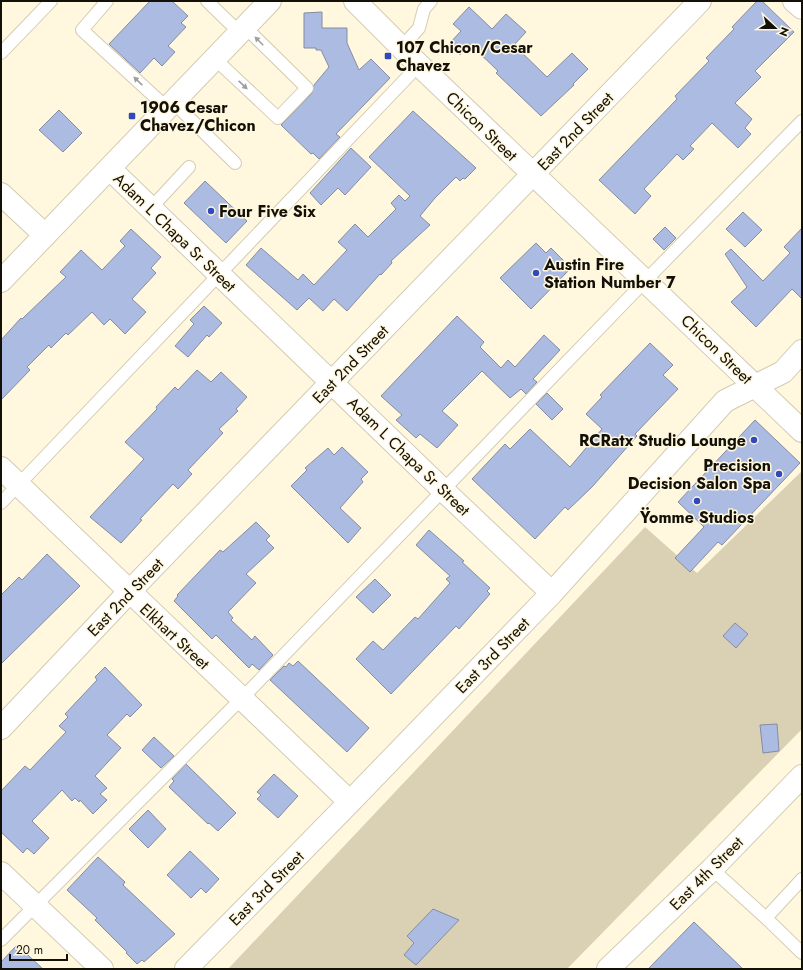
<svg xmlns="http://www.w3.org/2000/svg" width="803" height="970" viewBox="0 0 803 970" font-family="Jost,sans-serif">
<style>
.green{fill:#dad1b5}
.building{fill:#acbbe2;stroke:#838ca2}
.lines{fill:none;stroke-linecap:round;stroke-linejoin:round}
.lane-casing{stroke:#d3ccb3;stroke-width:14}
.street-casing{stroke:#d3ccb3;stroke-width:24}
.secondary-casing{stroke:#d3ccb3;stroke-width:24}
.lane{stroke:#fff;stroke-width:12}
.street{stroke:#fff;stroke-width:22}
.secondary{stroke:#fff;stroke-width:22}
.oneway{fill:#a19f9c}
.poi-dot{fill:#304abb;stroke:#fff7de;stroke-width:1.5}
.labels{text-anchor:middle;stroke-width:3;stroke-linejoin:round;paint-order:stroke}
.poi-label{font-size:16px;font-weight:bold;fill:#131008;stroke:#fff7de;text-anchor:start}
.street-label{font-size:16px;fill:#131008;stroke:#fff7de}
</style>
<rect width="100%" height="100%" fill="#fff7de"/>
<!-- green -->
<path class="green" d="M 802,471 L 802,729 L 567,969 L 228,969 L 645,527 L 697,573 Z"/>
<!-- building -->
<path class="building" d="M 150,1 L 172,1 L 188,16 L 181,23 L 186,27 L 168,46 L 175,52 L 162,66 L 154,58 L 140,73 L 109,44 Z
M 757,1 L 762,1 L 794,32 L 755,71 L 761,77 L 735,103 L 752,119 L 745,128 L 751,134 L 738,148 L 712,123 L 690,146 L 694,149 L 683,160 L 677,154 L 644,189 L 651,196 L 635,214 L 599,180 L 677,99 L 675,96 L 709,61 L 706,58 L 734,29 L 732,27 Z
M 469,7 L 492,29 L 506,14 L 526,32 L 514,45 L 547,77 L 572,53 L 588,69 L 573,84 L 574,85 L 541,116 L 496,73 L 498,71 L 470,44 L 460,55 L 449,44 L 461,31 L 453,24 Z
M 322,12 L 322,28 L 347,28 L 347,43 L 359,70 L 371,59 L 390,78 L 336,134 L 340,137 L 319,159 L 313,153 L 311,154 L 281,125 L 312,93 L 314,85 L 329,67 L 321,50 L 316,50 L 316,48 L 304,48 L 304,13 Z
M 59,110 L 82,133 L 63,152 L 39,130 Z
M 413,111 L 476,168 L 465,179 L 463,178 L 460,181 L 456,177 L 435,198 L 420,216 L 430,225 L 391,261 L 392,263 L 381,275 L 380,274 L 347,311 L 334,299 L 323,311 L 309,298 L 297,310 L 246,265 L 261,248 L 298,280 L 303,274 L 314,285 L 347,250 L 338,242 L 355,224 L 368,237 L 396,209 L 391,203 L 399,195 L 405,201 L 410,196 L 369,157 Z
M 351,148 L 371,167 L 345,195 L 338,188 L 321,205 L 310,193 Z
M 205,181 L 247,221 L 226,243 L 184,203 Z
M 743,212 L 762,230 L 745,247 L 726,229 Z
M 665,227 L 676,238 L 664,250 L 653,239 Z
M 802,228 L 802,299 L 792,289 L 756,327 L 731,302 L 747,287 L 725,254 L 731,249 L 763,281 L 790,253 L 784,247 Z
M 131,229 L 161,257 L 151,268 L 156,273 L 132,299 L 146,312 L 125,334 L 110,319 L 104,325 L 92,312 L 68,335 L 66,333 L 51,348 L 49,345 L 27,367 L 30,370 L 1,400 L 1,340 L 21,318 L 22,319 L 66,277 L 60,272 L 81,250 L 102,270 L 125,246 L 120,241 Z
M 536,243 L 546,253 L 551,248 L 571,268 L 531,309 L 500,278 Z
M 204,306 L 222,323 L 209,337 L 207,335 L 188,357 L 175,346 L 194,324 L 190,320 Z
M 457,316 L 484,342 L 480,347 L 501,368 L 508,360 L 515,367 L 544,335 L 560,350 L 533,379 L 537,382 L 526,394 L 521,389 L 510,398 L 482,371 L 442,411 L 458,425 L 437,448 L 420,434 L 416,438 L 396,420 L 402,415 L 381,396 Z
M 650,343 L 673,365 L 663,375 L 678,389 L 635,434 L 637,436 L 592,487 L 568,510 L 565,507 L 535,539 L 472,479 L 505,444 L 510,449 L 530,429 L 570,467 L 602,429 L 586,414 L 602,397 L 600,395 Z
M 197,370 L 211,382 L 221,372 L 247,397 L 236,409 L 238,411 L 219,429 L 223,433 L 188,470 L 192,474 L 178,489 L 173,484 L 140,519 L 142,520 L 121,543 L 90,517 L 144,459 L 125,442 L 157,409 L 156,407 L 175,387 L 178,390 Z
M 547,393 L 563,409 L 552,420 L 536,404 Z
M 755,420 L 800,463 L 722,545 L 718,542 L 690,572 L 675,558 L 704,527 L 678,502 Z
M 342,447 L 368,472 L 361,479 L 363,482 L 340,508 L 361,528 L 348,543 L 291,486 L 307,470 L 305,468 L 328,448 L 334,455 Z
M 256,522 L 270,536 L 266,540 L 274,548 L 246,574 L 256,583 L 228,612 L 233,618 L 231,620 L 252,640 L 255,636 L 273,655 L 259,670 L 252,664 L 249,668 L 216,635 L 212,639 L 174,601 L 178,596 L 177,595 L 220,550 L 223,552 Z
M 429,530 L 464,561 L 462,562 L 490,588 L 487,591 L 490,594 L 459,629 L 456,626 L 391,694 L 356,659 L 373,641 L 383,650 L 415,617 L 418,619 L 450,583 L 446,579 L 450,576 L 416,545 Z
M 47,554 L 80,586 L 1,664 L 1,595 L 19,577 L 22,580 Z
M 375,579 L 391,595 L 373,613 L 356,597 Z
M 735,623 L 748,634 L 736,648 L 723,636 Z
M 298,661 L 369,728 L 347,752 L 270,680 L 284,666 L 286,667 L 289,663 L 293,666 Z
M 105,667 L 142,705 L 130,717 L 127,714 L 107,735 L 121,748 L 95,776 L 107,788 L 100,794 L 107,800 L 93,814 L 80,800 L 79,802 L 75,798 L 72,801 L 62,790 L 32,821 L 49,838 L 34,854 L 27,848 L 23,853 L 1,832 L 1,791 L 25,766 L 30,770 L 66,732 L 59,726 L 68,717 L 65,714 L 97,680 L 95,677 Z
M 777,724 L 779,751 L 763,753 L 760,725 Z
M 154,737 L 174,756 L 161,768 L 142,750 Z
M 186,764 L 236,813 L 218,831 L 209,823 L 208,824 L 169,787 L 174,781 L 172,779 Z
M 274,774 L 298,796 L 278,818 L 257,799 L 261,795 L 257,792 Z
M 148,810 L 166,829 L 148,848 L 129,829 Z
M 190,851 L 219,879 L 206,893 L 201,888 L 191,898 L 167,875 Z
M 98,857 L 125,882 L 123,885 L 175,934 L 144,962 L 142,960 L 137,964 L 126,953 L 127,952 L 95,920 L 97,918 L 67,890 Z
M 433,909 L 459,920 L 416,965 L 404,955 L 414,943 L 407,936 Z
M 694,922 L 743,969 L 648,969 Z
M 17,945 L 43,969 L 1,969 L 1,962 Z"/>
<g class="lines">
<defs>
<path id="lane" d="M 107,1 L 82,30 L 167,108
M 207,1 L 240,33
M 401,48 L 419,28 L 424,9 L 431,1
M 1,53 L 51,1
M 215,59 L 278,118 L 307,88 L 245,27
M 173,102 L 235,163
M 151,208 L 189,167
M 1,503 L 419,65
M 712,869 L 766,918 L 802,879
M 766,918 L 802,953
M 1,940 L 253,687 L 645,281 L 802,121"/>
<path id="street" d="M 794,1 L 802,8
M 110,169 L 443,490 L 552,593
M 1,194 L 45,235
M 1,468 L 350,802
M 1,873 L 102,969
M 186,969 L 350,802 L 552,593 L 725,401 L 783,372 L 802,351
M 608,969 L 712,869 L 802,776"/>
<path id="secondary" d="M 355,1 L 419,65 L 802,431
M 1,281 L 270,1
M 1,728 L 129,592 L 700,1"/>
</defs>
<!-- lane casing -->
<use href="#lane" class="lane-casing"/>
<!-- street casing -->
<use href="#street" class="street-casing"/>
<!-- secondary casing -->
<use href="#secondary" class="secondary-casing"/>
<!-- lane -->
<use href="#lane" class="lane"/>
<!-- street -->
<use href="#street" class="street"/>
<!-- secondary -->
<use href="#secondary" class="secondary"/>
</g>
<!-- one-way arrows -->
<defs><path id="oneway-solid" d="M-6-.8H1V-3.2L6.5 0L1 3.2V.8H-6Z"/></defs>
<g class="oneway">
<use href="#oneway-solid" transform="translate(259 41) rotate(-135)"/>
<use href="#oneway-solid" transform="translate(138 81) rotate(-137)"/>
<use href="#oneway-solid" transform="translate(243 85) rotate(43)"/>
</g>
<!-- markers -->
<g class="poi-dot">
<rect x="384" y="52" width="8" height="8" rx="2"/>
<rect x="128" y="112" width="8" height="8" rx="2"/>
<circle cx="211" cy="211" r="4"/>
<circle cx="536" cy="273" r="4"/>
<circle cx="754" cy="440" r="4"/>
<circle cx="779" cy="474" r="4"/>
<circle cx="697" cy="501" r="4"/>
</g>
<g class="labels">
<!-- poi labels -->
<g class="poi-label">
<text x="396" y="53">107 Chicon/Cesar<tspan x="396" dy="18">Chavez</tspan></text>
<text x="140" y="113">1906 Cesar<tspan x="140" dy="18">Chavez/Chicon</tspan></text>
<text x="219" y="217">Four Five Six</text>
<text x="544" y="270">Austin Fire<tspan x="544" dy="18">Station Number 7</tspan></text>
<text x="746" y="446" text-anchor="end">RCRatx Studio Lounge</text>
<text x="771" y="471" text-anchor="end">Precision<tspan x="771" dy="18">Decision Salon Spa</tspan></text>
<text x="697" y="523" text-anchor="middle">Ÿomme Studios</text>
</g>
<!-- street labels -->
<g class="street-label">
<text transform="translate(482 126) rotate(44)" y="6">Chicon Street</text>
<text transform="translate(575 131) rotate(-46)" y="6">East 2nd Street</text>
<text transform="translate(175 232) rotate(44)" y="6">Adam L Chapa Sr Street</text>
<text transform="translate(717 349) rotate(44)" y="6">Chicon Street</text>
<text transform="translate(350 364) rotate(-46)" y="6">East 2nd Street</text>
<text transform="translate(409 456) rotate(44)" y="6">Adam L Chapa Sr Street</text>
<text transform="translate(125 597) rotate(-46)" y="6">East 2nd Street</text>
<text transform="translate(175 636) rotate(43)" y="6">Elkhart Street</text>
<text transform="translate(492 655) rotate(-46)" y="6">East 3rd Street</text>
<text transform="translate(706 873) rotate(-45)" y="6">East 4th Street</text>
<text transform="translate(266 888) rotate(-45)" y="6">East 3rd Street</text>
</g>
</g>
<!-- border -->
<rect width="803" height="970" fill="none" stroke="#131008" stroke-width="4"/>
<!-- north arrow -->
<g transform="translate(775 28) rotate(112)" stroke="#fff7de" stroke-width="3" paint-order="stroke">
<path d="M0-3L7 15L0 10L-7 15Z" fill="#131008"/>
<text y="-6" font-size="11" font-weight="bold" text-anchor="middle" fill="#131008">N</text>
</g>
<!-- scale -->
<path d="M10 954v6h57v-6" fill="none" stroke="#131008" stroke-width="2"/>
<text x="16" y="954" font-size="12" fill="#131008" stroke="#fff7de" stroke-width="3" paint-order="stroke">20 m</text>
</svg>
